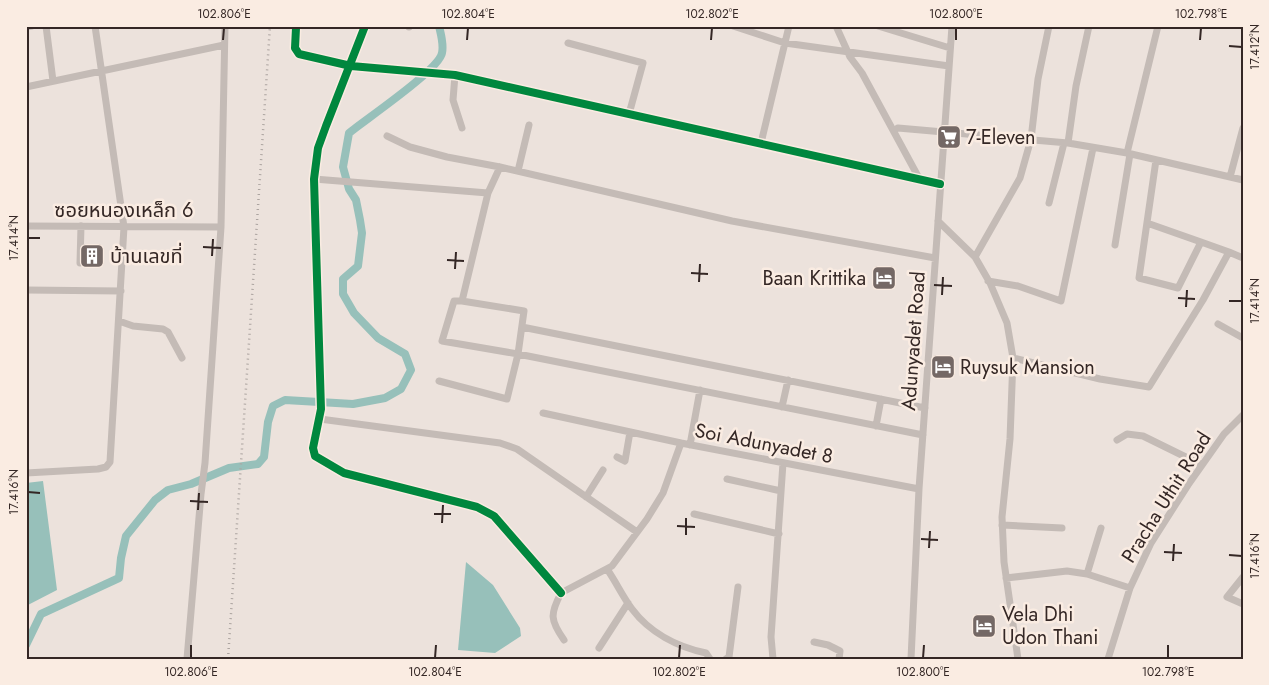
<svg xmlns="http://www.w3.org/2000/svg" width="1269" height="685" viewBox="0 0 1269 685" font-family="Jost,'Noto Sans Thai',sans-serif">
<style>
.water{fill:#97c0ba}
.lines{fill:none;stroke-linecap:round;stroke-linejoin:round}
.canal{stroke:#97c0ba;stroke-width:8}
.minor{stroke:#c4bbb6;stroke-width:7}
.rail{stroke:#aca4a0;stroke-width:2.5;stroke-dasharray:1 4;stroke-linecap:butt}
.cycleway-casing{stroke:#faece2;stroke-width:11}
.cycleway{stroke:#00873e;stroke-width:8}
.ticks{fill:none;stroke:#342725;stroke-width:2}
.labels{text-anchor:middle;stroke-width:5;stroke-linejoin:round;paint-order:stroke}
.poi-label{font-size:20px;fill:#342725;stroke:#faece2;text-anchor:start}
.street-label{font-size:20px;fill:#342725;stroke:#faece2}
.neatline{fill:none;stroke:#342725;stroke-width:2}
.ticks-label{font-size:12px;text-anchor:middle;fill:#342725}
</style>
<rect width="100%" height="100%" fill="#ece2dc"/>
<!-- water -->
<path class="water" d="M 43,481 L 57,590 L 26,606 L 26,483 Z
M 466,562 L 493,585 L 520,628 L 521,636 L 495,653 L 458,650 Z"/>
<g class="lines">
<!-- canal -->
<path class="canal" d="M 26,645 L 41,614 L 119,578 L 121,558 L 126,536 L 155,500 L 168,490 L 191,484 L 229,468 L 258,464 L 264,457 L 268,422 L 273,406 L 285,400 L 353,404 L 385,398 L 401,389 L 411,370 L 405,354 L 378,338 L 354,313 L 343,294 L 343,279 L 358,266 L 362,233 L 360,220 L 356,200 L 349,189 L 343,167 L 349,133 C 366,119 439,70 442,53 C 444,44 441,35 439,26"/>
<!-- minor -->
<path class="minor" d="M 46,26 L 53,81
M 365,26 L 326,126 L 318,148 L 314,179 L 321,409 L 313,448 L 315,456 L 344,473 L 477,507 L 494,516 L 561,593
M 733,26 L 785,43 L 949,66
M 836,26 L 850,57 L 862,73 L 920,180
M 878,26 L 950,48
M 26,27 L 32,26
M 409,27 L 409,26
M 296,28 L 295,48 L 299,54 L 351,66 L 455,75 L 940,184
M 568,43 L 643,63 L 629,114
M 455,75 L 453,100 L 462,128
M 26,87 L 224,45
M 898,128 L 1068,143 L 1127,153 L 1243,180
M 387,136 L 410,147 L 447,157 L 500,167 L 732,221 L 935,258
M 761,143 L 789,26
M 1068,143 L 1076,86 L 1089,26
M 1127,153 L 1158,26
M 500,167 L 488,193 L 462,301 L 454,301 L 442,341 L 518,354 L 923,435
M 518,171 L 529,125
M 1230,177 L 1243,128
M 314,179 L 488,193
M 1049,203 L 1064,143
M 938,221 L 975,257 L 990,283 L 1007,323 L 1013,358 L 1010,439 L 1002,517 L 1004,562 L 1018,659
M 1147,223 L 1201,242 L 1178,288 L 1139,278 L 1156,160
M 26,226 L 221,227
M 1201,242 L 1229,252
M 1115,245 L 1130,154
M 975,257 L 1020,178 L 1031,139 L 1038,79 L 1049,26
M 80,263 L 81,226
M 988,281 L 1018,286 L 1061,301 L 1093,148
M 26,290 L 121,291
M 119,321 L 133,326 L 163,329 L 168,332 L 182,358
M 1218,324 L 1243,338
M 522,327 L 925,408
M 1013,358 L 1100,379 L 1149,387 L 1203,300 L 1229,252 L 1243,258
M 439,381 L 507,399 L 518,354 L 524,311 L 462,301
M 782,407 L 788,380
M 543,413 L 681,443
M 320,419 L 500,443 L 517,449 L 637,532
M 876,426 L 881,399
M 1117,440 L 1127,434 L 1143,436 L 1202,465
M 690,445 L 700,390
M 617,457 L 625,461 L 630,432
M 26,473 L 98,469 L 106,467 L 110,462 L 124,227 L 95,26
M 727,479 L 781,491
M 586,497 L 603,470
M 694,514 L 779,534
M 1002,525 L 1062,528
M 607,569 C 616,582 623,597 632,609 C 650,633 678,647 706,653 L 710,659
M 1087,574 L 1101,528
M 1243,577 L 1227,597 L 1243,604
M 1006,578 L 1067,571 L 1087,574 L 1130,588
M 561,593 L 612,566 L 647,519 L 663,493 L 681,443 L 919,489
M 561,593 C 550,614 550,620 564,640
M 814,642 L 828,645 L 840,651 L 839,659
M 599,648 L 628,603
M 187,659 L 201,494 L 205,463 L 221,227 L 225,26
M 726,659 L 729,657 L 738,587
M 773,659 L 771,637 L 783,463
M 911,659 L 919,489 L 952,26
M 1108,659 L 1130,588 L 1151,543 L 1188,485 L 1224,434 L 1243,415"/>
<!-- rail -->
<path class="rail" d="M 228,659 L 270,26"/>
<defs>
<path id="cycleway" d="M 365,26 L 326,126 L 318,148 L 314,179 L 321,409 L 313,448 L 315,456 L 344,473 L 477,507 L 494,516 L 561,593
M 296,28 L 295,48 L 299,54 L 351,66 L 455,75 L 940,184"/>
</defs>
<!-- cycleway casing -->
<use href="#cycleway" class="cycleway-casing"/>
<!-- cycleway -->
<use href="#cycleway" class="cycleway"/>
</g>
<!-- ticks -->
<path class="ticks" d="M 223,40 L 224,28M 467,40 L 468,28M 711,40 L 712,28M 956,40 L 956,28M 1200,40 L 1201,28M 1229,46 L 1242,47M 28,238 L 40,238M 203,247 L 221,248M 212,256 L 213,239M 447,260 L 464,261M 455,269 L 456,252M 691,273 L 708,274M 699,282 L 700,264M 934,285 L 952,286M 942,295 L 943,277M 1178,298 L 1195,299M 1229,301 L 1242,301M 1186,307 L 1187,290M 28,492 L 40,493M 190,501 L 208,502M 198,510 L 199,493M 434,514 L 451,514M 442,523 L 443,505M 677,526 L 695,527M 686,535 L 686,518M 921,539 L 938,540M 929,548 L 930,531M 1164,552 L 1182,553M 1229,555 L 1242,556M 1173,561 L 1174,544M 191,658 L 191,645M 435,658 L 436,645M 679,658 L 680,645M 923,658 L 924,645M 1168,658 L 1168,645"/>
<!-- icons -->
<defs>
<symbol id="supermarket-square" viewBox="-11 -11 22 22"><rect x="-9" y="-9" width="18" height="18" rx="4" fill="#746865" stroke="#faece2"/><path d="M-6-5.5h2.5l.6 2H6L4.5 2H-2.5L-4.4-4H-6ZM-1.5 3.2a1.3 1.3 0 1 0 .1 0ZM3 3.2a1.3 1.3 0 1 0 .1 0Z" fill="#fff"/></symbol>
<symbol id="building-square" viewBox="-11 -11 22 22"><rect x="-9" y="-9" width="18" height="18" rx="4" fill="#746865" stroke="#faece2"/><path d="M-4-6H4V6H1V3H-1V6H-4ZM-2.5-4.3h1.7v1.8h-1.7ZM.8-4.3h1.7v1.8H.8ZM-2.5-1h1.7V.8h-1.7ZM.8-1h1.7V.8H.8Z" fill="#fff"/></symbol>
<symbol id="hotel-square" viewBox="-11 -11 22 22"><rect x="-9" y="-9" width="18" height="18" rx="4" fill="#746865" stroke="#faece2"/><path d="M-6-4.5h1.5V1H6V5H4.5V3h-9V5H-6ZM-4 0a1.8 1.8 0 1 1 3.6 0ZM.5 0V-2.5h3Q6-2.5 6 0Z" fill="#fff"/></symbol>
</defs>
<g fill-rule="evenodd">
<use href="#supermarket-square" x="935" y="123" width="28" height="28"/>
<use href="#building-square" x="78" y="242" width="28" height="28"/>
<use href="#hotel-square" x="870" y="264" width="28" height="28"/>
<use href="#hotel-square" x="929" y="353" width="28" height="28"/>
<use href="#hotel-square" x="970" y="612" width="28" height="28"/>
</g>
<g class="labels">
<!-- poi labels -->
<g class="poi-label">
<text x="966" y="144">7-Eleven</text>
<text x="110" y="263">บ้านเลขที่</text>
<text x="866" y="285" text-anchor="end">Baan Krittika</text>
<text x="960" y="374">Ruysuk Mansion</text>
<text x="1002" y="621">Vela Dhi<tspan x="1002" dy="23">Udon Thani</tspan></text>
</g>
<!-- street labels -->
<g class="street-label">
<text x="124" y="217">ซอยหนองเหล็ก 6</text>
<text transform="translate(913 341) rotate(-86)" y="7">Adunyadet Road</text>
<text transform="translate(764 443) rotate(11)" y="7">Soi Adunyadet 8</text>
<text transform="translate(1166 497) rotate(-58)" y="7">Pracha Uthit Road</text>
</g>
</g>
<!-- border -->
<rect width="1269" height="685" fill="none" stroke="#faece2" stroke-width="55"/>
<rect x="28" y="28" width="1214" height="630" class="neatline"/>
<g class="ticks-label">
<text x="224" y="18">102.806°E</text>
<text x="468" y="18">102.804°E</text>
<text x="712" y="18">102.802°E</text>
<text x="956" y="18">102.800°E</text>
<text x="1201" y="18">102.798°E</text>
<text transform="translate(1255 47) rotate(-90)" y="4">17.412°N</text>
<text transform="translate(14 238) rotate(-90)" y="4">17.414°N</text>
<text transform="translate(1255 301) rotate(-90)" y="4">17.414°N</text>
<text transform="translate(14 492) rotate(-90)" y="4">17.416°N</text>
<text transform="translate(1255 556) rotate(-90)" y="4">17.416°N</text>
<text x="191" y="676">102.806°E</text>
<text x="435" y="676">102.804°E</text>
<text x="679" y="676">102.802°E</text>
<text x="923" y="676">102.800°E</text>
<text x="1168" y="676">102.798°E</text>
</g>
</svg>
